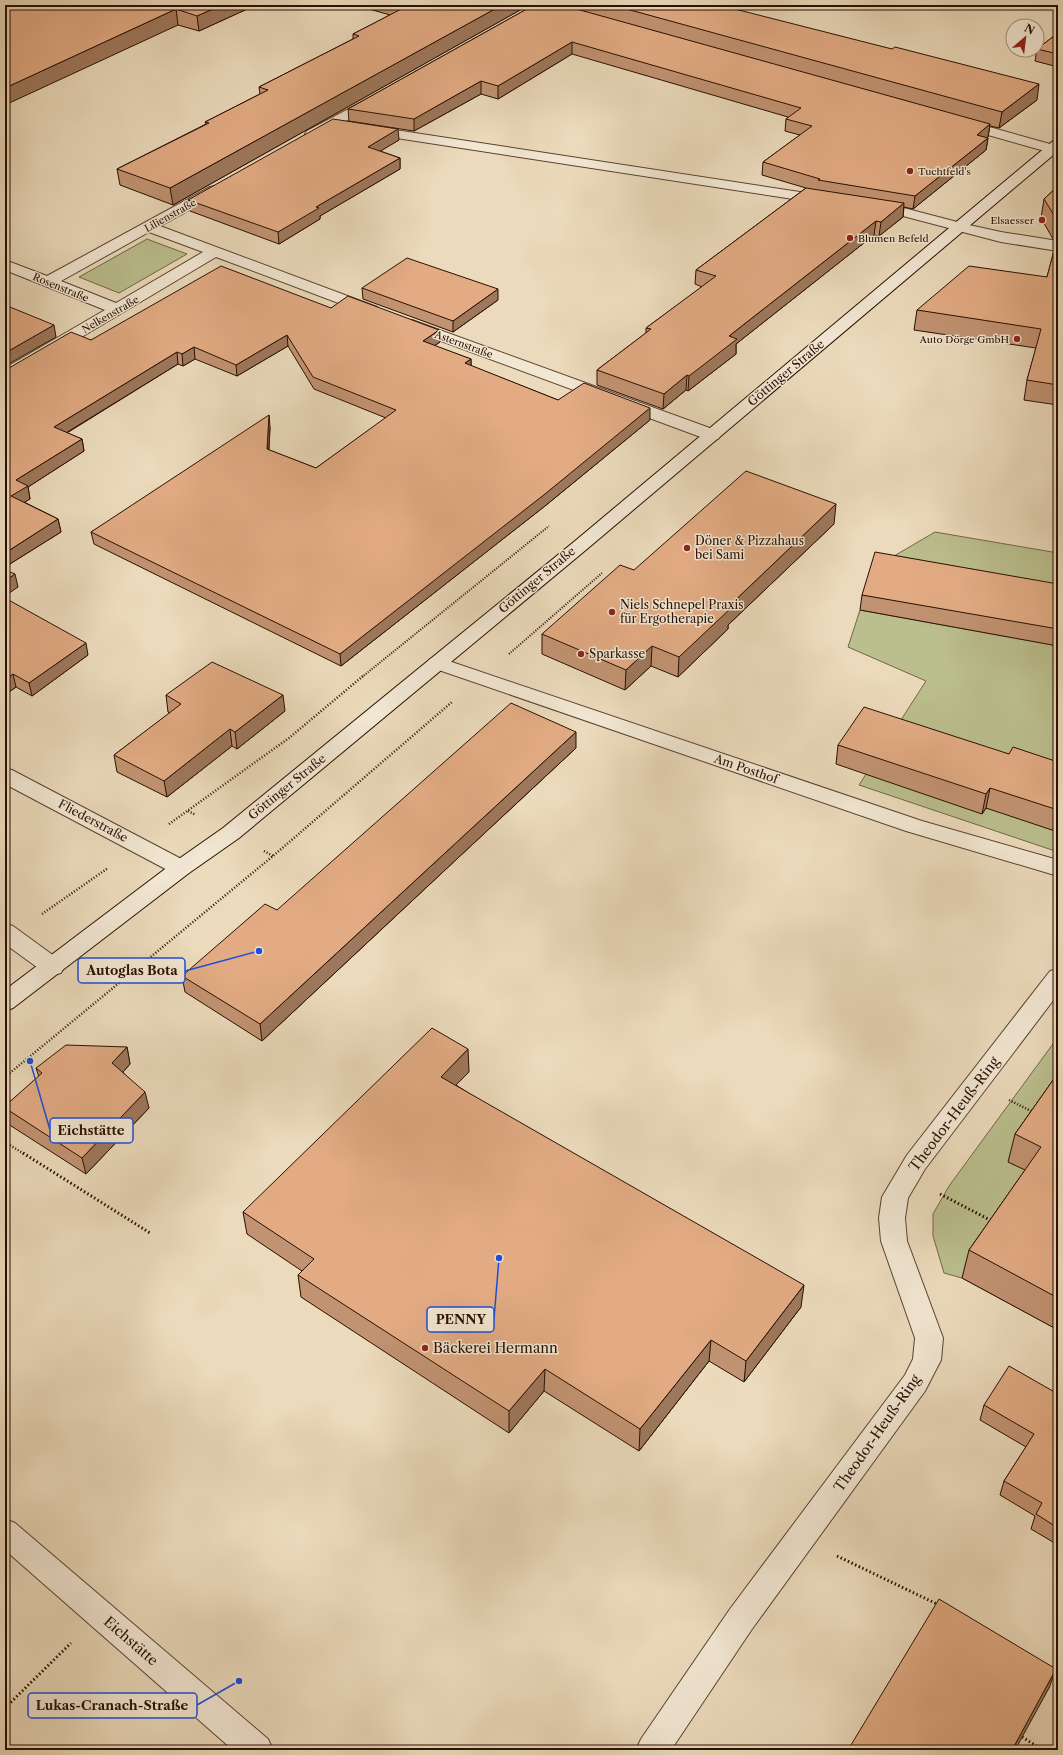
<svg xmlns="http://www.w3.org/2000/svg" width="1063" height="1755" viewBox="0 0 1063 1755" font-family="'Libre Caslon Text',serif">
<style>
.green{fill:#bbbe8d;stroke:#726647}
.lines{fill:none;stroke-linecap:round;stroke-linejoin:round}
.service-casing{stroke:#594230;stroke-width:2}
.minor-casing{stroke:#594230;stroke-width:2}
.secondary-casing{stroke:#280f01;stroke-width:2}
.path-far2{stroke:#280f01;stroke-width:2;stroke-dasharray:1 1.5;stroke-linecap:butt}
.path-far1{stroke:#280f01;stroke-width:2.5;stroke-dasharray:1 2;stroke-linecap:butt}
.path{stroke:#280f01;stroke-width:3;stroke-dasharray:1.5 2.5;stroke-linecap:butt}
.service{fill:#f2e7d3;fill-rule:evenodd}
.minor{fill:#f2e7d3;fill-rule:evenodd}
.secondary{fill:#f2e7d3;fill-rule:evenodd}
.wall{fill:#c29372;stroke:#280f01}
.shaded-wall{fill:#9e785c;stroke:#280f01}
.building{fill:#e2ab84;stroke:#280f01}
.poi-dot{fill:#8f2418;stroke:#f2e7d3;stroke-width:1.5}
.labels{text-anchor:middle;stroke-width:3;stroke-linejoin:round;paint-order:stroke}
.far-poi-label{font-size:10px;fill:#280f01;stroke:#f2e7d3;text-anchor:start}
.far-street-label{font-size:10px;fill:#280f01;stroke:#f2e7d3}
.street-label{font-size:12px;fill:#280f01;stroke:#f2e7d3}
.poi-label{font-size:12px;fill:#280f01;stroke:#f2e7d3;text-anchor:start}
.near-street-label{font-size:14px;fill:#280f01;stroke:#f2e7d3}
.near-poi-label{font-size:14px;fill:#280f01;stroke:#f2e7d3;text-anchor:start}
.leader{fill:none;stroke:#1d4ed8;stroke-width:1.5}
.callout-dot{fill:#1d4ed8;stroke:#f2e7d3;stroke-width:1.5}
.callout{fill:#f2e7d3;stroke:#1d4ed8;stroke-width:1.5}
.callout-label{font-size:13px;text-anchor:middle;font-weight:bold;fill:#280f01}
</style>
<rect width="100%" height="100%" fill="#ebdabb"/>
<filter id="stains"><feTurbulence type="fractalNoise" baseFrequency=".005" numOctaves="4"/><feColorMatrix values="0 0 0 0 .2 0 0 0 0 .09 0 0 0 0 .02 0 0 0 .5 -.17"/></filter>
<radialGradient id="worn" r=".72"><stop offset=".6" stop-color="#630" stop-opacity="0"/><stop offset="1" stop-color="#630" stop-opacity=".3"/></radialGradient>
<!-- green -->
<path class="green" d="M 147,239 L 187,254 L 119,293 L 79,277 Z
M 935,532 L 1058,553 L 1058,585 L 894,556 Z
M 860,610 L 1058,646 L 1058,852 L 859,785 L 926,681 L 848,647 Z
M 1058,1037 L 1058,1330 L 962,1278 L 944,1273 L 933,1236 L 933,1214 L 949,1186 Z"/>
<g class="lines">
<defs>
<path id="service" d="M 369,126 L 826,196 L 831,197 L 833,200 L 831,203 L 826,204 L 364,133 L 362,130 L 364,127 Z
M 873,203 L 900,207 L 965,224 L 967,227 L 965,230 L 960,231 L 899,215 L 868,210 L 866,207 L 868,204 Z
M 5,924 L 13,926 L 61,961 L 64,967 L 61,973 L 53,975 L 45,973 L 5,944 Z"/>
<path id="minor" d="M 375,95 L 380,96 L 382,99 L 380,102 L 317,137 L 307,137 L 305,134 L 307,131 Z
M 961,119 L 1057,146 L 1058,150 L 1052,153 L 956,126 L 954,123 L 956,120 Z
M 215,186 L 220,187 L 222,190 L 220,193 L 160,226 L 377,307 L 379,310 L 377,313 L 371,315 L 365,313 L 216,257 L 11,379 L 5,380 L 5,368 L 105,310 L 5,270 L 5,260 L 47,276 L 210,187 ZM 149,232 L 203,252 L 116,303 L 61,281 Z
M 960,223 L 1001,232 L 1058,241 L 1058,251 L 1001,242 L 955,230 L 953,227 L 955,224 Z
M 412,320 L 718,431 L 721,435 L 718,439 L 712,440 L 706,439 L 406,328 L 404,325 L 406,322 Z
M 437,657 L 922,821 L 1058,860 L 1058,876 L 906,831 L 430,667 L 427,663 L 430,659 Z
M 5,768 L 12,770 L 189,863 L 192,868 L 189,873 L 181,876 L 173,873 L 5,784 Z
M 1058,969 L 1058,994 L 925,1169 L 908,1198 L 905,1218 L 907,1241 L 943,1338 L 941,1360 L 925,1391 L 752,1629 L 671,1750 L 636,1750 L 641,1739 L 730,1609 L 905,1375 L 913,1359 L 915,1338 L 881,1241 L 879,1218 L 882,1197 L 907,1155 L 1050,971 Z
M 5,1519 L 15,1523 L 268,1739 L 273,1750 L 233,1750 L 5,1550 Z"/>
<path id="secondary" d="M 1058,140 L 1058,151 L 587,549 L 239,838 L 189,873 L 13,1008 L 5,1011 L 5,990 L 173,863 L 223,828 L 575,541 L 1053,141 Z"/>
</defs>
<!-- service casing -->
<use href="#service" class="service-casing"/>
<!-- minor casing -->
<use href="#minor" class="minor-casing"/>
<!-- secondary casing -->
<use href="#secondary" class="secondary-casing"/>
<!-- path-far2 -->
<path class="path-far2" d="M 509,654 L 602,573
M 362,677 L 549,526"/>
<!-- path-far1 -->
<path class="path-far1" d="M 188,811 L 196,815
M 169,824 L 289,738 L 363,676
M 264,851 L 273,856
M 42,914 L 108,868
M 5,1077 L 273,856 L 452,702
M 1009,1100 L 1033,1112
M 5,1142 L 24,1154"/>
<!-- path -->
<path class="path" d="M 23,1153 L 150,1233
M 940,1194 L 992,1221
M 837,1556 L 937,1604
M 1051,1673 L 1058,1677
M 5,1708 L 71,1643
M 1022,1737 L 1043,1750
M 1056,1750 L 1058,1745"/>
<!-- service -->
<use href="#service" class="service"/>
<!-- minor -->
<use href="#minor" class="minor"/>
<!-- secondary -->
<use href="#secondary" class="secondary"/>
</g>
<!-- wall -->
<path class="wall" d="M 5,5 L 256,5 L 199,31 L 178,25 Z
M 355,5 L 529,5 L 173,205 L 120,185 L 117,169 L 206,124 L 205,122 L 260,94 L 259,87 L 353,39 L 353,34 L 390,15 Z
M 534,5 L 719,5 L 1037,100 L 999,128 L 990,126 L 988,137 L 987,138 L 988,138 L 986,150 L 913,209 L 904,207 L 903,217 L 879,236 L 874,235 L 736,344 L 736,354 L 688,391 L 686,390 L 663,409 L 597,385 L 597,370 L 646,333 L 646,328 L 702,287 L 695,284 L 696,270 L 806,188 L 762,175 L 763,162 L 800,135 L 785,131 L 786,119 L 788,117 L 572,54 L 498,99 L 481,94 L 414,131 L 349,121 L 348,109 Z
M 1058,33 L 1058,67 L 1035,61 L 1037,49 Z
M 399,140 L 380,151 L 400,158 L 400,169 L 320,216 L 320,219 L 279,244 L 190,211 L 188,200 Z
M 1058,186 L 1058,405 L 1024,400 L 1027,380 L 1036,348 L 914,330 L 917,310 L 1047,277 L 1057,240 L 1053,239 L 1041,218 L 1044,199 Z
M 362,288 L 498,300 L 453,332 L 363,299 Z
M 331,308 L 439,330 L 440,342 L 434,346 L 471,359 L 471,366 L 558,400 L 650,420 L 545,506 L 341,666 L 94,544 L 91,532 L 270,427 L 269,450 L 316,468 L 386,418 L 314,389 L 288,346 L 237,376 L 195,359 L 183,366 L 178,364 L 67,433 L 82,439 L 84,451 L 28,487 L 30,499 L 24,502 L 58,519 L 61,532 L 5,567 L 5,369 L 9,368 L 91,340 Z
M 834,524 L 728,625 L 728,629 L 678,677 L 651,666 L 625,690 L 542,654 L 542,634 L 634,570 Z
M 1058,584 L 1058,646 L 860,610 L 862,595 Z
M 5,598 L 88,655 L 32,696 L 16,687 L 5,695 Z
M 166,695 L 285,711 L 237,749 L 232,746 L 167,797 L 117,772 L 114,755 L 170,713 L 168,712 Z
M 838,745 L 1009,754 L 1058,762 L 1058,832 L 986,808 L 982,814 L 836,764 Z
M 576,748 L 459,857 L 262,1041 L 185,992 L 182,976 L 277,910 Z
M 127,1047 L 130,1064 L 123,1072 L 149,1108 L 86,1174 L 8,1124 L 5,1113 L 5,1106 L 39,1077 L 36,1068 Z
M 469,1072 L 456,1085 L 801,1307 L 744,1382 L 709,1361 L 639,1451 L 544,1391 L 509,1433 L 301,1297 L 298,1275 L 302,1271 L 247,1234 L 243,1212 Z
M 1058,1073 L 1058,1330 L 962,1278 L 969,1250 L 1025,1170 L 1008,1162 L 1015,1134 Z
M 1058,1394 L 1058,1545 L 1031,1529 L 1035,1516 L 1000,1495 L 1004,1481 L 1026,1447 L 980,1420 L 984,1405 Z"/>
<!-- shaded-wall -->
<path class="shaded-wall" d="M 222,5 L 256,5 L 199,31 L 197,16 Z
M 502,5 L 529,5 L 173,205 L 170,188 Z
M 176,9 L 178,25 L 5,105 L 5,88 Z
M 572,42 L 572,54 L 498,99 L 498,86 Z
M 481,81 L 481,94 L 414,131 L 414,119 Z
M 1039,84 L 1037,100 L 999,128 L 1002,112 Z
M 990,124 L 988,137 L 975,147 L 977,135 Z
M 398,129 L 399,140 L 369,158 L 368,147 Z
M 988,138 L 986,150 L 913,209 L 915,196 Z
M 400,158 L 400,169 L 320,216 L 320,219 L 279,244 L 278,232 L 316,207 Z
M 904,203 L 903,217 L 879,236 L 881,222 Z
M 876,221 L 874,235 L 736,344 L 736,354 L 688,391 L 689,376 L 729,336 Z
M 498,289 L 498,300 L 453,332 L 453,321 Z
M 54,325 L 56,337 L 5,366 L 5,353 Z
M 439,330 L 440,342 L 424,353 L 423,341 Z
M 287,335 L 288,346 L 237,376 L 236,365 Z
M 194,347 L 195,359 L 183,366 L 182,354 Z
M 177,352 L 178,364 L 56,439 L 54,427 Z
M 471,359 L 471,371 L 465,363 Z
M 687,375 L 686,390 L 663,409 L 664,394 Z
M 650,408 L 650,420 L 545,506 L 341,666 L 340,654 Z
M 269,415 L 270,427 L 268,462 L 267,449 Z
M 82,439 L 84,451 L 28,487 L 30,499 L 13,509 L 11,496 L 16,480 Z
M 836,504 L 834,524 L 728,625 L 728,629 L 678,677 L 679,657 L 727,608 Z
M 58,519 L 61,532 L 5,567 L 5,553 Z
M 15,574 L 18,587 L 5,596 L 5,581 Z
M 86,643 L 88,655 L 32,696 L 29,683 Z
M 652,646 L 651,666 L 625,690 L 626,670 Z
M 13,674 L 16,687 L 5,695 L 5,680 Z
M 283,695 L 285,711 L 237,749 L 235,732 Z
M 230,729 L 232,746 L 167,797 L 164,781 Z
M 576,732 L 576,748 L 459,857 L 262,1041 L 260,1024 Z
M 990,788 L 986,808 L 982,814 L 986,794 Z
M 127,1047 L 130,1064 L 116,1080 L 112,1063 Z
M 468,1049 L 469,1072 L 442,1099 L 441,1077 Z
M 145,1092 L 149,1108 L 86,1174 L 82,1158 Z
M 804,1285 L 801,1307 L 744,1382 L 746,1361 Z
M 711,1340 L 709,1361 L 639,1451 L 640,1429 Z
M 545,1369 L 544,1391 L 509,1433 L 509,1411 Z
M 1056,1669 L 1049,1688 L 1015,1750 L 1012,1750 Z"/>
<!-- building -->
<path class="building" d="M 5,5 L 222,5 L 197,16 L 176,9 L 5,88 Z
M 408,5 L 502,5 L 170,188 L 117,169 L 209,123 L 205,122 L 268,90 L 259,87 L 359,36 L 353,34 L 409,5 Z
M 534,5 L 562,5 L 990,124 L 977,135 L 988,138 L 915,196 L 818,180 L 820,179 L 763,162 L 812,126 L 786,119 L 801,108 L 572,42 L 498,86 L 481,81 L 414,119 L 348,109 Z
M 612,5 L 719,5 L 892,49 L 895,47 L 1039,84 L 1002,112 Z
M 1058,33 L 1058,54 L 1037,49 Z
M 333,119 L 398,129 L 368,147 L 400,158 L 316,207 L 319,208 L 278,232 L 188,200 Z
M 1058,186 L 1058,220 L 1057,220 L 1044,199 Z
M 806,188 L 904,203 L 881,222 L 876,221 L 729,336 L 737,339 L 689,376 L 687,375 L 664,394 L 597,370 L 651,329 L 646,328 L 716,276 L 696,270 Z
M 1058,235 L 1058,385 L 1027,380 L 1041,329 L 917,310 L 969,266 L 1047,277 Z
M 407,258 L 498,289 L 453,321 L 362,288 Z
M 221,266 L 331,308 L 348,296 L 439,330 L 423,341 L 471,359 L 465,363 L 558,400 L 584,383 L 650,408 L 545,494 L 340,654 L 91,532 L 269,415 L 267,449 L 316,468 L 396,410 L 313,377 L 287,335 L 236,365 L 194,347 L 182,354 L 177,352 L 54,427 L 82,439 L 16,480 L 28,486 L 11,496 L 58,519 L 5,553 L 5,369 L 9,368 L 71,332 L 91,340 Z
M 5,305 L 54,325 L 5,353 Z
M 746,471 L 836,504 L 727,608 L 730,609 L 679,657 L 652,646 L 626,670 L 542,634 L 620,565 L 634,570 Z
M 875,552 L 1058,584 L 1058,629 L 862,595 Z
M 5,570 L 15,574 L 5,581 Z
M 5,598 L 86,643 L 29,683 L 13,674 L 5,680 Z
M 212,662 L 283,695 L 235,732 L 230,729 L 164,781 L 114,755 L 181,704 L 166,695 Z
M 511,703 L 576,732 L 458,841 L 260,1024 L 182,976 L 265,904 L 277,910 Z
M 864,707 L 1009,754 L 1013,747 L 1058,762 L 1058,810 L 990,788 L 986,794 L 838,745 Z
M 432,1028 L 468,1049 L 441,1077 L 804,1285 L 746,1361 L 711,1340 L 640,1429 L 545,1369 L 509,1411 L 298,1275 L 314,1259 L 243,1212 Z
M 66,1045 L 127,1047 L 112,1063 L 145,1092 L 82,1158 L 5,1108 L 5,1106 L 42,1073 L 36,1068 Z
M 1058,1073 L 1058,1298 L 969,1250 L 1041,1147 L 1015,1134 Z
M 1009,1366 L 1058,1394 L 1058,1528 L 1036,1514 L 1042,1503 L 1004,1481 L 1034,1434 L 984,1405 Z
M 939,1599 L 1056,1669 L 1012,1750 L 848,1750 Z"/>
<!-- markers -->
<g class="poi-dot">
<circle cx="910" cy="171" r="4"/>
<circle cx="1042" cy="220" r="4"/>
<circle cx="850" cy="238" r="4"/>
<circle cx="1017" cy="339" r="4"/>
<circle cx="687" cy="548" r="4"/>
<circle cx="612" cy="612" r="4"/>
<circle cx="581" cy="654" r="4"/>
<circle cx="425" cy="1348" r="4"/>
</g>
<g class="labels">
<!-- far-poi labels -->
<g class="far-poi-label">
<text x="918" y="175">Tuchtfeld's</text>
<text x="1034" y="224" text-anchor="end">Elsaesser</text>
<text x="858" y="242">Blumen Befeld</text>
<text x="1009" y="343" text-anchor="end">Auto Dörge GmbH</text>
</g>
<!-- far-street labels -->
<g class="far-street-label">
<text transform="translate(170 215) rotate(-29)" y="4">Lilienstraße</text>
<text transform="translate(61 287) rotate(22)" y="4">Rosenstraße</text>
<text transform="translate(110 314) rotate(-30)" y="4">Nelkenstraße</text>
<text transform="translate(464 344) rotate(20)" y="4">Asternstraße</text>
</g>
<!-- street labels -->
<g class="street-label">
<text transform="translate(786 373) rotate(-40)" y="4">Göttinger Straße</text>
<text transform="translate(537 580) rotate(-40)" y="4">Göttinger Straße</text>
<text transform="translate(746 769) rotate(19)" y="4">Am Posthof</text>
<text transform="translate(287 787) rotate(-39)" y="4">Göttinger Straße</text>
<text transform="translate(93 821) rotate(28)" y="4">Fliederstraße</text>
</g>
<!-- poi labels -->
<g class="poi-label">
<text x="695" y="545">Döner &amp; Pizzahaus<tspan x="695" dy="14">bei Sami</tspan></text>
<text x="620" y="609">Niels Schnepel Praxis<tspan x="620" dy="14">für Ergotherapie</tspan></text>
<text x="589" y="658">Sparkasse</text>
</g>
<!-- near-street labels -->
<g class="near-street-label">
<text transform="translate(954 1114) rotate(-53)" y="5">Theodor-Heuß-Ring</text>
<text transform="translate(877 1433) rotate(-55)" y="5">Theodor-Heuß-Ring</text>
<text transform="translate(131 1641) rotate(41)" y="5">Eichstätte</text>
</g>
<!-- near-poi labels -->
<g class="near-poi-label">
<text x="433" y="1353">Bäckerei Hermann</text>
</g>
</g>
<!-- callouts -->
<path class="leader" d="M259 951L185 971M30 1061L50 1130M499 1258L494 1319M239 1681L197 1705"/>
<g class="callout-dot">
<circle cx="259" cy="951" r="4"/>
<circle cx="30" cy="1061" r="4"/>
<circle cx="499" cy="1258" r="4"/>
<circle cx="239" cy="1681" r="4"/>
</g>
<g class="callout">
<rect x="78" y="958" width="107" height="25" rx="4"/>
<rect x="50" y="1118" width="83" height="25" rx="4"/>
<rect x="427" y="1307" width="67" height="25" rx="4"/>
<rect x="28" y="1693" width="169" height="25" rx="4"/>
</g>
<g class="callout-label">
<text x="132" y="975">Autoglas Bota</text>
<text x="91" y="1135">Eichstätte</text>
<text x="461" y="1324">PENNY</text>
<text x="112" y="1710">Lukas-Cranach-Straße</text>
</g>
<!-- margin -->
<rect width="1063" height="1755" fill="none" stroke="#ebdabb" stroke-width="20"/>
<rect x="6" y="6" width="1051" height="1743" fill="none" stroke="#280f01" stroke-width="2"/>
<rect x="10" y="10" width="1043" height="1735" fill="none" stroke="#280f01"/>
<!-- north arrow -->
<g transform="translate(1025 38) rotate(28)"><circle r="19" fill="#f2e7d3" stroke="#a1917f"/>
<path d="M0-3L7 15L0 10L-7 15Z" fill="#8f2418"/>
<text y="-6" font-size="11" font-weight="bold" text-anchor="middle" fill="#280f01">N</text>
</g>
<rect width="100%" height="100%" filter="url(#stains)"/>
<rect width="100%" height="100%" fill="url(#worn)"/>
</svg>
